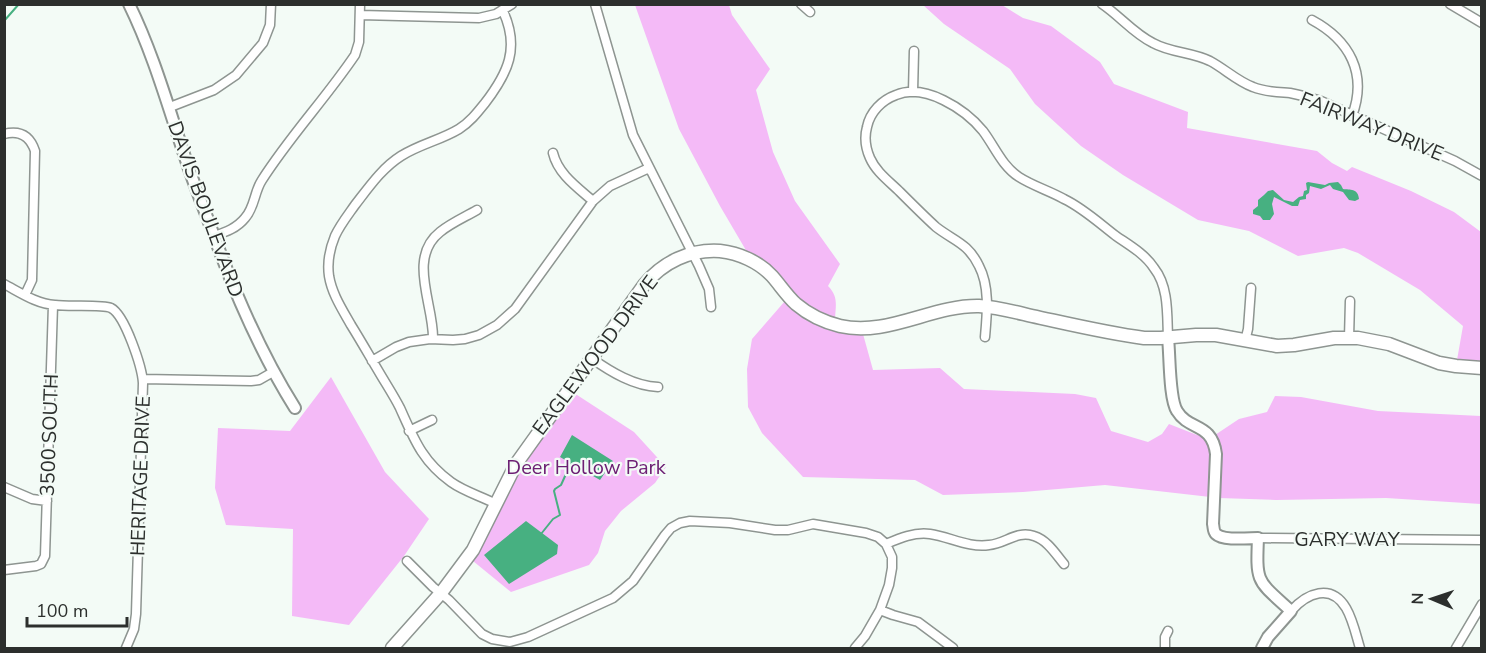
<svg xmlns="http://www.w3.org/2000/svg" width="1486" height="653" viewBox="0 0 1486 653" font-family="'Nunito Sans',sans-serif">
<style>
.green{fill:#f4baf7}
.water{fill:#47b081}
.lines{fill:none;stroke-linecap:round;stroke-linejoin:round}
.stream{stroke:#47b081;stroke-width:2}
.minor-casing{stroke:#8e9591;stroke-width:11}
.tertiary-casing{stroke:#8e9591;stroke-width:14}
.secondary-casing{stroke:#8e9591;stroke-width:15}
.minor{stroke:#fff;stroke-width:8}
.tertiary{stroke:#fff;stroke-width:10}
.secondary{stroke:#fff;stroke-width:12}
.labels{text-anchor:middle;stroke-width:4.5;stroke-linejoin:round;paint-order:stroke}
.street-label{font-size:20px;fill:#2c2f2d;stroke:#f3fbf6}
.park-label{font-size:20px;fill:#6d2074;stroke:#f3fbf6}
</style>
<rect width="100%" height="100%" fill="#f3fbf6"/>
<!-- green -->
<path class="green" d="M 635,5 L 729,5 L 732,15 L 770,69 L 756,90 L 773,152 L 795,201 L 840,264 L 828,286 C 838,296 836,304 835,318 L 820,312 L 803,302 L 775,271 L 763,261 L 747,252 L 720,206 L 679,129 Z
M 923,5 L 1002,5 L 1023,18 L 1051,26 L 1100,62 L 1114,84 L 1188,112 L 1187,128 L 1317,151 L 1332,163 L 1347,171 L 1352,167 L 1411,191 L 1454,212 L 1481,232 L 1481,361 L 1457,360 L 1463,326 L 1420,290 L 1358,253 L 1344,248 L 1298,256 L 1249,231 L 1198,220 L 1123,175 L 1081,146 L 1035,104 L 1010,69 L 944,24 Z
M 785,301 C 806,323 833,334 863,334 L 873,370 L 940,368 L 964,389 L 1075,394 L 1096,398 L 1111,431 L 1148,442 L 1162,434 L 1169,424 L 1197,435 L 1215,435 L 1239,419 L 1267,412 L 1275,396 L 1301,397 L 1378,411 L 1481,416 L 1481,504 L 1386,498 L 1276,500 L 1219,498 L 1105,485 L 1023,492 L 943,495 L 915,480 L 803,477 L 762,433 L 748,407 L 747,369 L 752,339 Z
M 331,377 L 385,472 L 429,519 L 404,556 L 349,625 L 292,616 L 293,529 L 226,525 L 215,488 L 218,428 L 290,431 Z
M 574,393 L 634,432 L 666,467 L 655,483 L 621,511 L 605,531 L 598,553 L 589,565 L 511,592 L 473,561 L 489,534 L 500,506 L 520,466 L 541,434 Z"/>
<!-- water -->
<path class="water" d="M 1308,182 L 1325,185 L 1329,183 L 1338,182 L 1341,185 L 1343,189 C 1350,190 1358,188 1359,199 L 1355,201 L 1349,200 L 1343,192 L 1333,189 L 1330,185 L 1321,189 L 1310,186 L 1309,193 L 1306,195 L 1306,199 L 1300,200 L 1298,206 L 1292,206 L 1274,197 L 1272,204 L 1274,214 L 1270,220 L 1263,220 L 1260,216 L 1253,214 L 1253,210 L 1258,206 L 1258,200 L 1264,195 L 1268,191 L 1273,190 L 1284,200 L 1293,202 L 1299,197 L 1303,196 L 1304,191 L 1307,190 L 1306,183 Z
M 572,435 L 613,461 L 600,480 L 560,457 Z
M 526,521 L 558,545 L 557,554 L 509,584 L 484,555 Z"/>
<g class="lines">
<!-- stream -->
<path class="stream" d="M 4,21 L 19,4
M 541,534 L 553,519 L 560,515 L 554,491 L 555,489 L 561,485 L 571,463"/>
<defs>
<path id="minor" d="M 595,4 L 633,135 L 699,266 L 709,289 L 711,307
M 801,4 L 810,12
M 1102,4 C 1120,16 1134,34 1153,43 C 1171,53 1192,52 1210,61 C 1225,69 1237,81 1253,87 C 1265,92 1277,92 1290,93 C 1300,95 1311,98 1321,101 L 1455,161 L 1482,176
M 1450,4 L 1482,23
M 360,15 L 479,18 L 496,14 L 512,4
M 1312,20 C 1349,40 1368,73 1352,116
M 913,92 L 914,51
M 170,107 L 214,90 L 236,75 L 263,43 L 270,25 L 271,4
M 4,134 C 20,130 30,136 35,151 L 32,280 L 25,295
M 553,153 C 558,174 577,187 593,201
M 214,236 C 226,232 237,228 245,218 C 255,207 254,192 262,180 C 290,136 326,98 355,55 L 359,42 L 360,4
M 4,284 C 21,293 37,304 55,305 C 68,307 102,304 111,308 C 125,315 142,367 143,383 L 136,614 L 134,629 L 126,648
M 985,337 C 987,314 990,287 979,266 C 968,243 954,241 936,227 C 924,216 912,204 900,192 C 890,182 876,172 870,158 C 866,149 864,138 867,127 C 870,112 882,100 896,95 C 925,83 965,109 983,131 C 995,147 1002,166 1019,177 C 1033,186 1050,191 1064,199 C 1083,208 1099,223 1116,236 C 1129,245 1145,254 1154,268 C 1169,287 1167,315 1168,338
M 1349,338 L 1350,301
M 433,339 C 434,305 407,258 440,232 C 451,223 465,217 477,210
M 1245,341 L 1248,329 L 1251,288
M 591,358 C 611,372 634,386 658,387
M 372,361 L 396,347 L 409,342 L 430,339 L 453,340 L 465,339 L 479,335 L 497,325 L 515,309 L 593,201 L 610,186 L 649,168
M 143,379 L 251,381 L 259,380 L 273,372
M 409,431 L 432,420
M 4,487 L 32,499 L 47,501
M 496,504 C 481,496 465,492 451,482 C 422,461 414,439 400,408 C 394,396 386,384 379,372 C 370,357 361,341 351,325 C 342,309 332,294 329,276 C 327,262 330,248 335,236 C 340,225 348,215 355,205 C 369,187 382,168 401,156 C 420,144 441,140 459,129 C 470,122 477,113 485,103 C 508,73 520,48 503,11
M 1258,538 L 1482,540
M 886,544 C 900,538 914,532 930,534 C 950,537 969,548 989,545 C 1005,544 1017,530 1034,536 C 1047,540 1055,553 1064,564
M 407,561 L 433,587 L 449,600 L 482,634 L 492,639 L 510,642 L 528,637 L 613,598 L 633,581 L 665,535 L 671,528 L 680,523 L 690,521 L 730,523 L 775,530 L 788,530 L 813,524 L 866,533 L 878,537 L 886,544 L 892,557 L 892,568 L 889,585 L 880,610 L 865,636 L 855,648
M 4,570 L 36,566 L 41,564 L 45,556 L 53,305
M 880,610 L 893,615 L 918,622 L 953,648
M 1291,611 C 1307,593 1331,583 1346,608 C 1353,620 1356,635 1360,648
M 1165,648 L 1165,637 L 1168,631
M 1456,648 L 1482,604"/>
<path id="tertiary" d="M 129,4 C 154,55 169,110 187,163 C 195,187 205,211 214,236 C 236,296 261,354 295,408
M 1168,338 C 1170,355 1169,399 1177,411 C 1189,431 1212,422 1216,454 L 1213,524 C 1214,528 1213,531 1216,534 C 1223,541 1249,538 1258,538 C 1256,584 1257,580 1291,611 L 1268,637 L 1262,648"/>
<path id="secondary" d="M 392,648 L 441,593 L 473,550 L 516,464 L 644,285 C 663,262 690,249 720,251 C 739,253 759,262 772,276 C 780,285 787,296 796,304 C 809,315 824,322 840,326 C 887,337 932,305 979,306 C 997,307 1015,312 1032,316 C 1069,324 1106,333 1144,338 L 1161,338 L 1196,335 L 1216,335 L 1277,346 L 1294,345 L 1334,338 L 1358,338 L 1389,344 L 1439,363 L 1456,366 L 1482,368"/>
</defs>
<!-- minor casing -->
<use href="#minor" class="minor-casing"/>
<!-- tertiary casing -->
<use href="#tertiary" class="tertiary-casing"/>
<!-- secondary casing -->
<use href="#secondary" class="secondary-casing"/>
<!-- minor -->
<use href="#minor" class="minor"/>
<!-- tertiary -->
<use href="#tertiary" class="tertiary"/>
<!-- secondary -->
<use href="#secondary" class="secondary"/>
</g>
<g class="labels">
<!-- street labels -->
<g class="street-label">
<text transform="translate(1372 126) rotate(22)" y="7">FAIRWAY DRIVE</text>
<text transform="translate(206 209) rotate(70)" y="7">DAVIS BOULEVARD</text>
<text transform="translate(595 355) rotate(-53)" y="7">EAGLEWOOD DRIVE</text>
<text transform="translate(49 435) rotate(-88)" y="7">3500 SOUTH</text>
<text transform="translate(140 476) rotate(-88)" y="7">HERITAGE DRIVE</text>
<text x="1347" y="546">GARY WAY</text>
</g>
<!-- park labels -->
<g class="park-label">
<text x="586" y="474">Deer Hollow Park</text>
</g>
</g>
<!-- border -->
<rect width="1486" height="653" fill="none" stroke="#2c2f2d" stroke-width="12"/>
<!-- north arrow -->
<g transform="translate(1432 599) rotate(272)" stroke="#f3fbf6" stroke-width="4.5" paint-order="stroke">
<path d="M0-4.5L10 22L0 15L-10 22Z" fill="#2c2f2d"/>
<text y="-9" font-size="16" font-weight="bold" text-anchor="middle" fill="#2c2f2d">N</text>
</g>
<!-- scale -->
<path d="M27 617v9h100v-9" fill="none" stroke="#2c2f2d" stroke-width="3"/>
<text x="36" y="617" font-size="18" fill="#2c2f2d" stroke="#f3fbf6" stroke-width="4.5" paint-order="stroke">100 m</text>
</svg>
